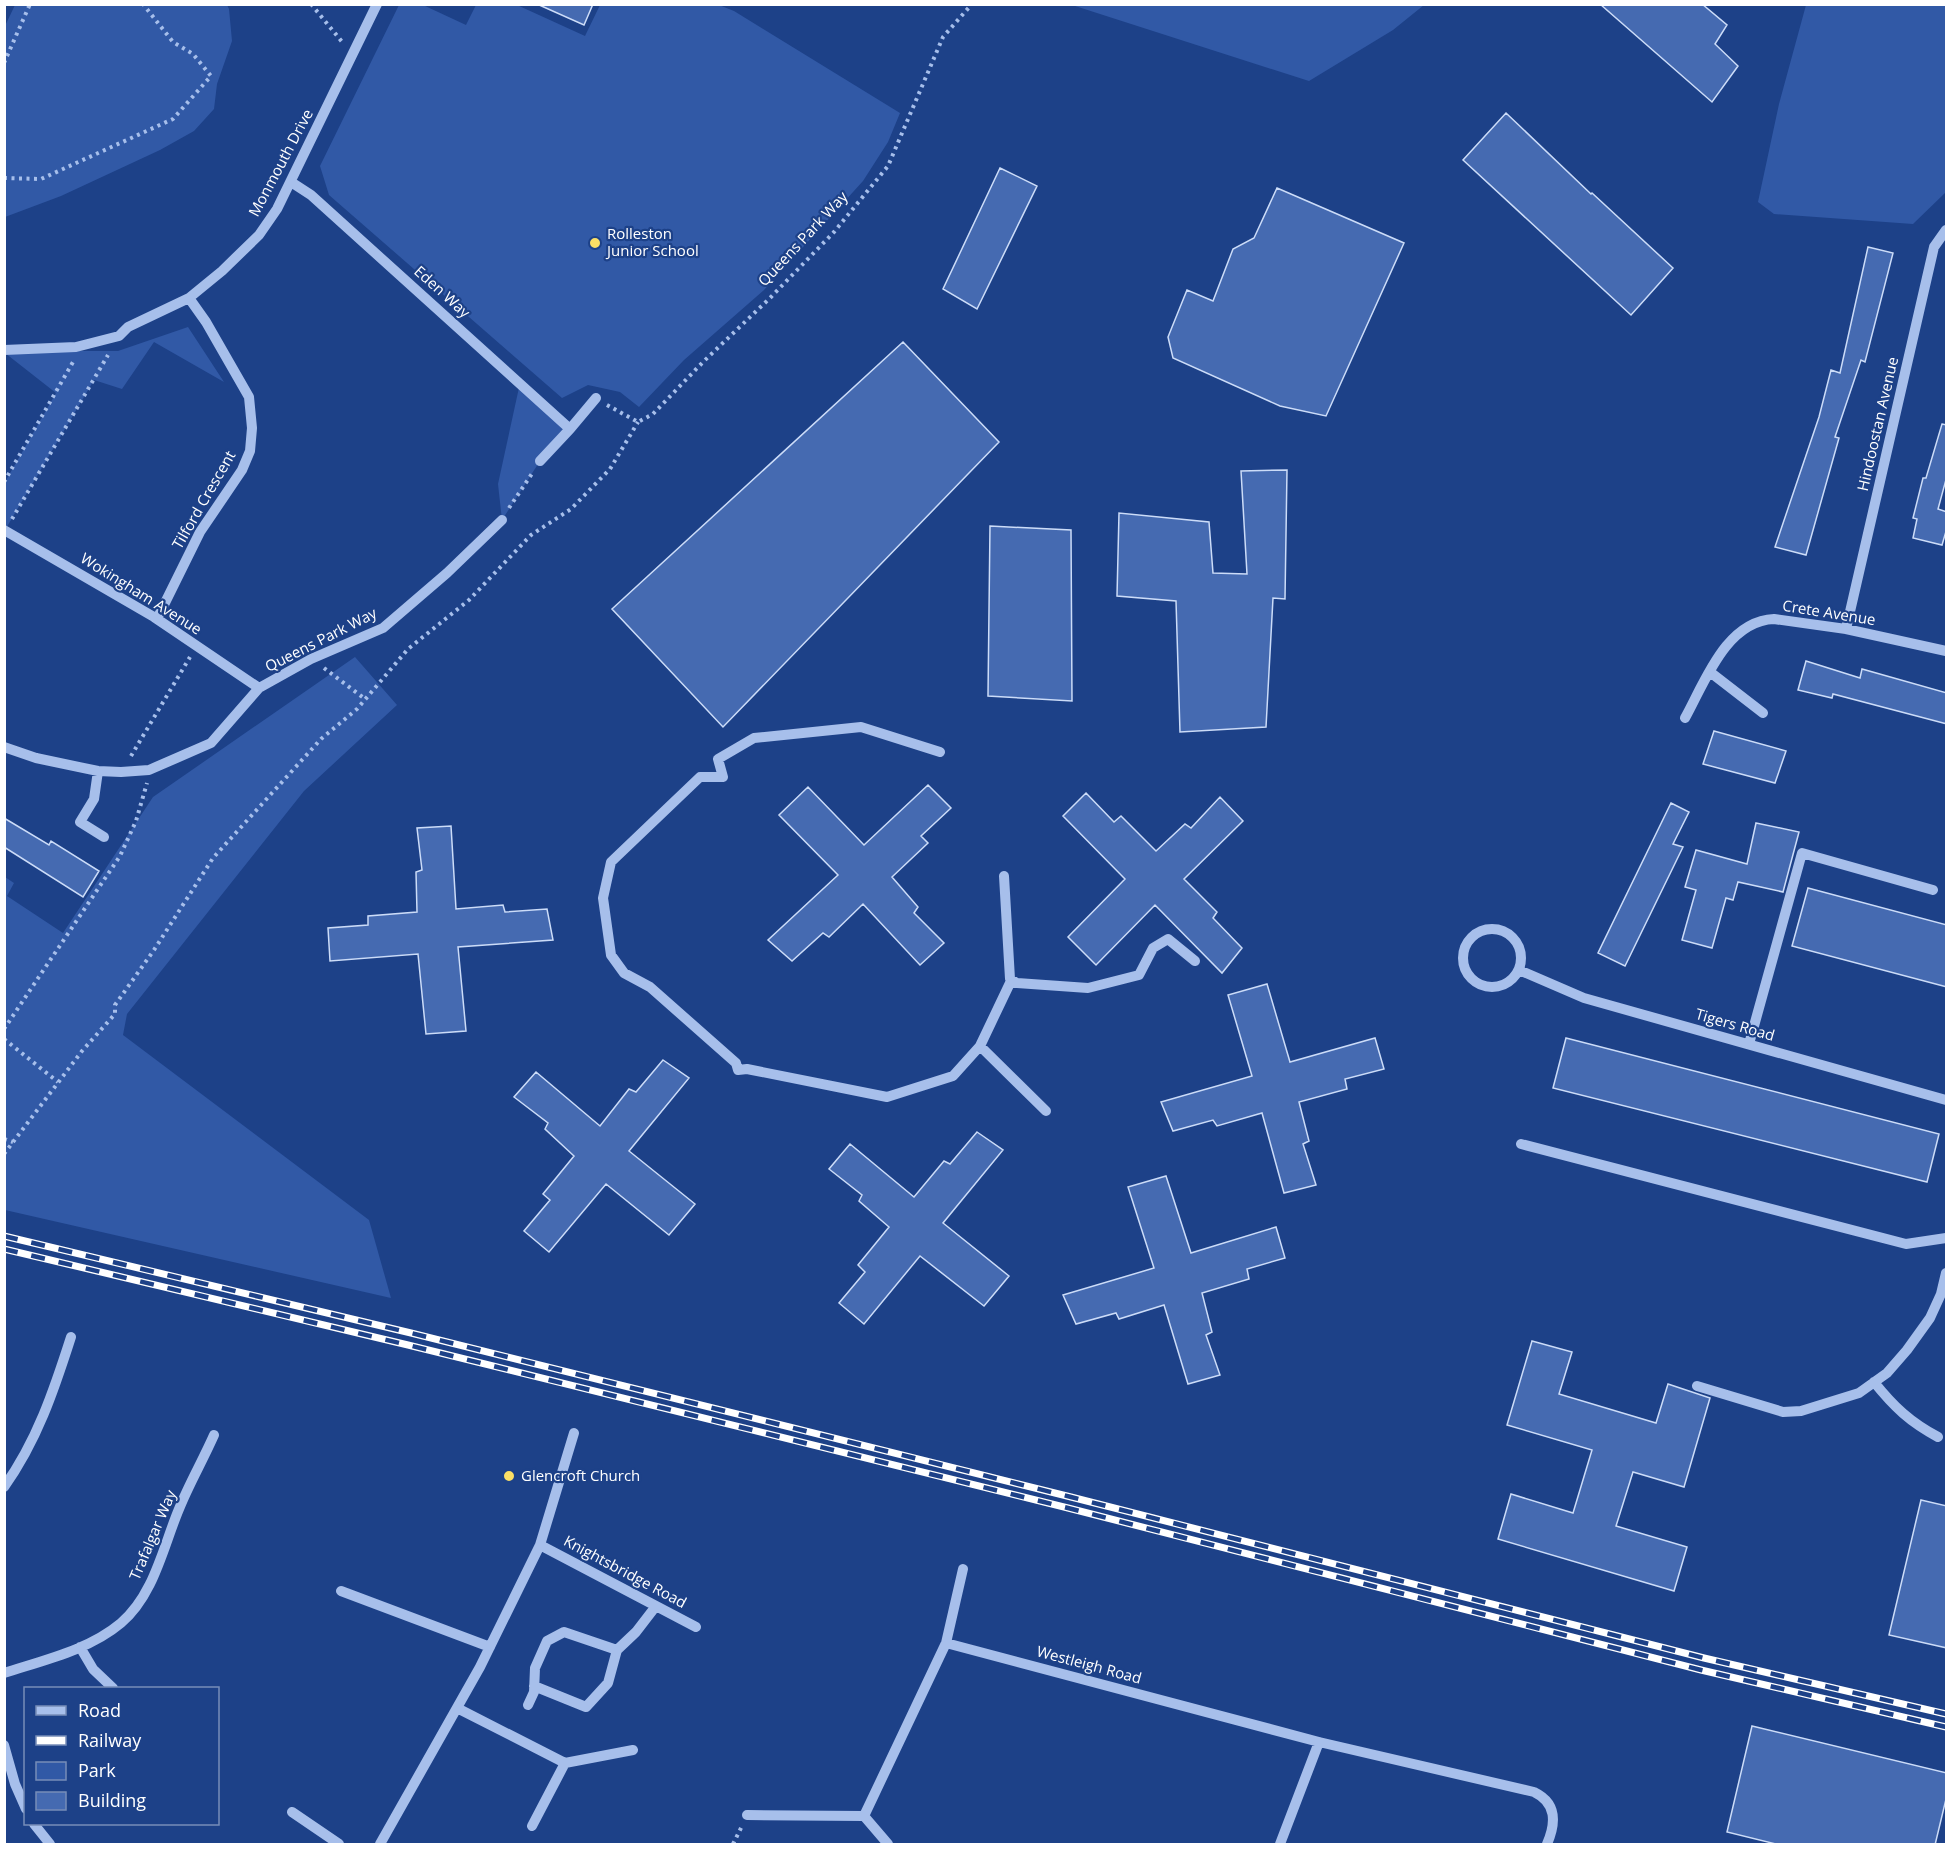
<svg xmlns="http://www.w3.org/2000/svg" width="1951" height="1849" viewBox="0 0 1951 1849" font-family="'Open Sans',sans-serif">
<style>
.green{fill:#3159a6}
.building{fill:#456ab1;stroke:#ccdcf8;stroke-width:1.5}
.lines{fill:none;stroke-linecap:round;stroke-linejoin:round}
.path{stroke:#a7bfeb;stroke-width:4;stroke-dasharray:3 4.5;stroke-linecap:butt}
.minor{stroke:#a7bfeb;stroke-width:10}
.rail-casing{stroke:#fff;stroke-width:7}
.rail{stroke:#1d4188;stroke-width:4.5;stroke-dasharray:14;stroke-linecap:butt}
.poi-dot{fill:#fbdf66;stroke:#1d4188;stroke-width:2}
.labels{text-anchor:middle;stroke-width:4.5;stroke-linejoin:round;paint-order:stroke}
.street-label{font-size:15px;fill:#fff;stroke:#1d4188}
.poi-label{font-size:15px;fill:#fff;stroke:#1d4188;text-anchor:start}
</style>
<rect width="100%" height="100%" fill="#1d4188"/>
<!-- green -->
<path class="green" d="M 15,5 L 227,5 L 229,9 L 232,41 L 217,84 L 214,109 L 194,131 L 160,150 L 61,196 L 5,217 L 5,26 Z
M 399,5 L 423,5 L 466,25 L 476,5 L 517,5 L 585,36 L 600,5 L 719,5 L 734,11 L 900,113 L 888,142 L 863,181 L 764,290 L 684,360 L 639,407 L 620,392 L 588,385 L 562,398 L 329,195 L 320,166 Z
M 1072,5 L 1424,5 L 1393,30 L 1309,81 Z
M 1806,5 L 1946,5 L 1946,192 L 1913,224 L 1774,214 L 1758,202 L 1779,104 Z
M 188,327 L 224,382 L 154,342 L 122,389 L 94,380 L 5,530 L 5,482 L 56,393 L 5,353 L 5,351 L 118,351 Z
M 520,383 L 570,429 L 540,461 L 502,520 L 498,484 Z
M 355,657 L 397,705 L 304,791 L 127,1014 L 123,1035 L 369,1220 L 391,1298 L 5,1210 L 5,877 L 14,883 L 7,896 L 63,933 L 153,797 Z"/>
<!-- building -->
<path class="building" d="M 537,4 L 593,4 L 584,25 Z
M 1600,4 L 1702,4 L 1727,25 L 1715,44 L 1738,66 L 1712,102 Z
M 1506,113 L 1591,194 L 1592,193 L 1673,268 L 1631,315 L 1463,160 Z
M 1000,168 L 1037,186 L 977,309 L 943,289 Z
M 1277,188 L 1404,243 L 1326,416 L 1280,406 L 1173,358 L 1168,337 L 1187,290 L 1213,301 L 1233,249 L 1254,238 Z
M 1868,247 L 1893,253 L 1865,362 L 1861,360 L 1835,437 L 1839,438 L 1806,555 L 1775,547 L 1819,417 L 1831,370 L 1840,373 Z
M 903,342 L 999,442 L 723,727 L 612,609 Z
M 1942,424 L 1947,425 L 1947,476 L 1938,509 L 1947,512 L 1947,528 L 1942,545 L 1913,538 L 1917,519 L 1913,518 L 1923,478 L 1926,478 Z
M 1287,470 L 1285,599 L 1273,598 L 1266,727 L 1180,732 L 1176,601 L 1117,596 L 1119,513 L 1209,522 L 1213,573 L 1247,574 L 1241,471 Z
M 990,526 L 1071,530 L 1072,701 L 988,696 Z
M 1806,661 L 1860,678 L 1862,669 L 1947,693 L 1947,724 L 1833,694 L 1832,698 L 1798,690 Z
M 1714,731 L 1786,751 L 1775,783 L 1703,764 Z
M 928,785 L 951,808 L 921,836 L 928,843 L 892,877 L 918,907 L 914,913 L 944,943 L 920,965 L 863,904 L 829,937 L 823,933 L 792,961 L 768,940 L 838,875 L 779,815 L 808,787 L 864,845 Z
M 1086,793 L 1114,822 L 1121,816 L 1156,851 L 1185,824 L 1191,828 L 1220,797 L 1243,821 L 1184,879 L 1217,912 L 1213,918 L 1242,948 L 1222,973 L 1155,905 L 1096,965 L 1068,937 L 1125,879 L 1063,816 Z
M 1671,803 L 1689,812 L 1673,844 L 1683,847 L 1625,966 L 1598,953 Z
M 4,818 L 49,845 L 51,841 L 99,871 L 83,897 L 4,847 Z
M 1756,823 L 1799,832 L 1783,892 L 1738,882 L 1733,900 L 1726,898 L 1712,948 L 1682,940 L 1696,890 L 1685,887 L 1696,850 L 1747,864 Z
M 451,826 L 456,909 L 503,905 L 505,912 L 547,909 L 553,940 L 458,947 L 466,1031 L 426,1034 L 418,954 L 330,961 L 328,928 L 368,925 L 368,916 L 417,912 L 416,872 L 422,870 L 417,828 Z
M 1808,888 L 1947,925 L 1947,987 L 1792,946 Z
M 1267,984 L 1290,1062 L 1375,1038 L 1384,1069 L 1345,1079 L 1347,1089 L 1299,1102 L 1309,1141 L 1303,1144 L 1316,1185 L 1284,1193 L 1262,1113 L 1217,1126 L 1213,1120 L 1173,1131 L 1161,1102 L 1252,1076 L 1228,995 Z
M 1566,1038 L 1939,1134 L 1927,1182 L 1553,1088 Z
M 663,1060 L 689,1078 L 629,1151 L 695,1204 L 669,1235 L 606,1184 L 549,1252 L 524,1231 L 550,1200 L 543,1194 L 574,1156 L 545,1129 L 548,1123 L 514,1097 L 536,1072 L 600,1126 L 629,1089 L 636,1092 Z
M 977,1132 L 1003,1150 L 943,1223 L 1009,1276 L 984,1306 L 920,1256 L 864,1324 L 839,1303 L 865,1272 L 858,1265 L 889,1227 L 859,1201 L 862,1195 L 829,1169 L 850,1144 L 914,1197 L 944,1161 L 950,1164 Z
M 1166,1176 L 1191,1253 L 1276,1227 L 1285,1258 L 1247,1269 L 1249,1279 L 1202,1293 L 1212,1332 L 1206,1335 L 1220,1375 L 1188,1384 L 1164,1305 L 1119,1319 L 1116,1313 L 1076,1324 L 1063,1295 L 1154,1268 L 1128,1187 Z
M 1532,1341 L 1572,1352 L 1559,1394 L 1656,1423 L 1668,1384 L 1710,1398 L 1684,1487 L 1633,1472 L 1616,1526 L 1687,1547 L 1674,1591 L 1498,1539 L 1511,1494 L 1573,1513 L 1592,1450 L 1507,1425 Z
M 1921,1500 L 1947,1506 L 1947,1648 L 1889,1635 Z
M 1752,1726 L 1947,1773 L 1947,1795 L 1935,1845 L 1780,1845 L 1727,1832 Z"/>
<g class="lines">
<!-- path -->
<path class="path" d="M 311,4 L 343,43
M 4,63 L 30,4
M 4,178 L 41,179 L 173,119 L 211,76 L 193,54 L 173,42 L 143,4
M 607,405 L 638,422 L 653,414 L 703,362 L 770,298 L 834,232 L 888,166 L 943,37 L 972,4
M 4,482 L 73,362
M 509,508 L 533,472
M 12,519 L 108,355
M 324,668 L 365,699
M 131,756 L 190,657
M 4,1029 L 120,856 L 136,821 L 147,783
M 4,1039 L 58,1082
M 4,1139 L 13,1142
M 4,1154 L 82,1051 L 115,1014 L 115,1005 L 154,950 L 213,858 L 321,739 L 357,709 L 408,649 L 469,600 L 531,535 L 571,509 L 610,469 L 638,422
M 733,1844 L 742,1826"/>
<!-- minor -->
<path class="minor" d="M 291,182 L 311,195 L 570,429 L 540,461
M 4,350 L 76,347 L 119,336 L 128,327 L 189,298 L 222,271 L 259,235 L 277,209 L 377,4
M 570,429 L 596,398
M 4,530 L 154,617 L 259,688
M 157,619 L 200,532 L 242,470 L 250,451 L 252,428 L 249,397 L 206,322 L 189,298
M 1846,629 L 1934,247 L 1946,230
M 1710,672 L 1763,713
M 1685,718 C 1705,682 1726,621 1774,619 L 1846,629 L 1946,651
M 4,747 L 36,758 L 98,771 L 121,772 L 149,770 L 211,743 L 259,688 L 311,659 L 383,628 L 447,573 L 502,520
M 940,752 L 861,727 L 754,738 L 718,759 L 723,777 L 700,777 L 611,862 L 603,898 L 611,955 L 624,973 L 650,987 L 736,1063 L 738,1070 L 747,1069 L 887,1097 L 953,1076 L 980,1046 L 1010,983 L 1017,983 L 1010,979 L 1004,876
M 98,771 L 94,799 L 80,822 L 104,837
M1463 958a29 29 0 1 1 58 0a29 29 0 1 1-58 0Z
M 1519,970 L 1584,998 L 1946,1100
M 1017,983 L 1088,988 L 1139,975 L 1153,948 L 1168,939 L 1195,961
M 1749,1044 L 1802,853 L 1933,890
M 980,1046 L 1046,1111
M 1521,1144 L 1906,1244 L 1946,1238
M 1874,1382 C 1894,1407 1910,1422 1938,1437
M 1697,1386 L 1783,1412 L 1801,1411 L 1859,1393 L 1887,1373 L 1907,1350 L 1930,1318 L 1941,1294 L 1946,1273
M 4,1487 C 37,1441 54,1390 71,1337
M 540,1545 L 696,1627
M 341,1591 L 490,1647
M 946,1643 L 963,1569
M 80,1647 L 93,1669 L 113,1688
M 4,1673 C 44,1660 89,1650 121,1623 C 154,1595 163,1547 179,1509 C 189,1484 203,1460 214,1435
M 534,1686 L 586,1707 L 608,1683 L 617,1650
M 528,1705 L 534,1692 L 535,1668 L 547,1641 L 564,1632 L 617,1650 L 636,1632 L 656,1606
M 457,1708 L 565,1763
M 4,1745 L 15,1784 L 26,1809
M 292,1812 L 339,1844
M 747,1815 L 864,1816 L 946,1643 L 1319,1742 L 1534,1792 C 1557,1803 1556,1823 1547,1844
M 864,1816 L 888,1844
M 34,1824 L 50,1844
M 532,1826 L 565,1763 L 633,1750
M 380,1844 L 480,1667 L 540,1545 L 574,1433
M 1280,1844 L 1319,1742"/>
<defs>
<path id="rail" d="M 4,1236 L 411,1333 L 1071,1497 L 1704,1658 L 1946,1714
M 4,1249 L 408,1345 L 1068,1508 L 1701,1670 L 1946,1727"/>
</defs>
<!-- rail casing -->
<use href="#rail" class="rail-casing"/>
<!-- rail -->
<use href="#rail" class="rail"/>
</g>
<!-- markers -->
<g class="poi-dot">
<circle cx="595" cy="243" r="6"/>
<circle cx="509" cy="1476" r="6"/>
</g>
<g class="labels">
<!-- street labels -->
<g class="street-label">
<text transform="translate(281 163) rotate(-62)" y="5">Monmouth Drive</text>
<text transform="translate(803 239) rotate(-47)" y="5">Queens Park Way</text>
<text transform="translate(442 292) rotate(42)" y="5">Eden Way</text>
<text transform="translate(1878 424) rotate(-77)" y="5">Hindoostan Avenue</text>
<text transform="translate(204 500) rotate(-60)" y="5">Tilford Crescent</text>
<text transform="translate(141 594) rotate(32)" y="5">Wokingham Avenue</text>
<text transform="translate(1829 613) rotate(9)" y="5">Crete Avenue</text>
<text transform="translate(321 640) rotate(-27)" y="5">Queens Park Way</text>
<text transform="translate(1735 1025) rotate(16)" y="5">Tigers Road</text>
<text transform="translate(153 1535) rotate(-67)" y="5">Trafalgar Way</text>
<text transform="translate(625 1572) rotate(28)" y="5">Knightsbridge Road</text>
<text transform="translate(1089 1665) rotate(15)" y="5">Westleigh Road</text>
</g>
<!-- poi labels -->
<g class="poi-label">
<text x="607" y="239">Rolleston<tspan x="607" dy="17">Junior School</tspan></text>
<text x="521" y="1481">Glencroft Church</text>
</g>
</g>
<!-- border -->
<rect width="1951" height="1849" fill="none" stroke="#ffffff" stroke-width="12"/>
<!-- legend -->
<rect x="24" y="1687" width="195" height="138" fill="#1d4188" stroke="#778db8" stroke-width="1.5"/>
<rect x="36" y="1706" width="30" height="9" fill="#a7bfeb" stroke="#778db8" stroke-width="1.5"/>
<text x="78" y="1717" font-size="18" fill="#ffffff">Road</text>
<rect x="36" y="1736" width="30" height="9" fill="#ffffff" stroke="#778db8" stroke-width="1.5"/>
<text x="78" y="1747" font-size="18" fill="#ffffff">Railway</text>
<rect x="36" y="1762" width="30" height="18" fill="#3159a6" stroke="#778db8" stroke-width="1.5"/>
<text x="78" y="1777" font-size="18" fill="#ffffff">Park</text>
<rect x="36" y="1792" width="30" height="18" fill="#456ab1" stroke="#778db8" stroke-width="1.5"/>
<text x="78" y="1807" font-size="18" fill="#ffffff">Building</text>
</svg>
